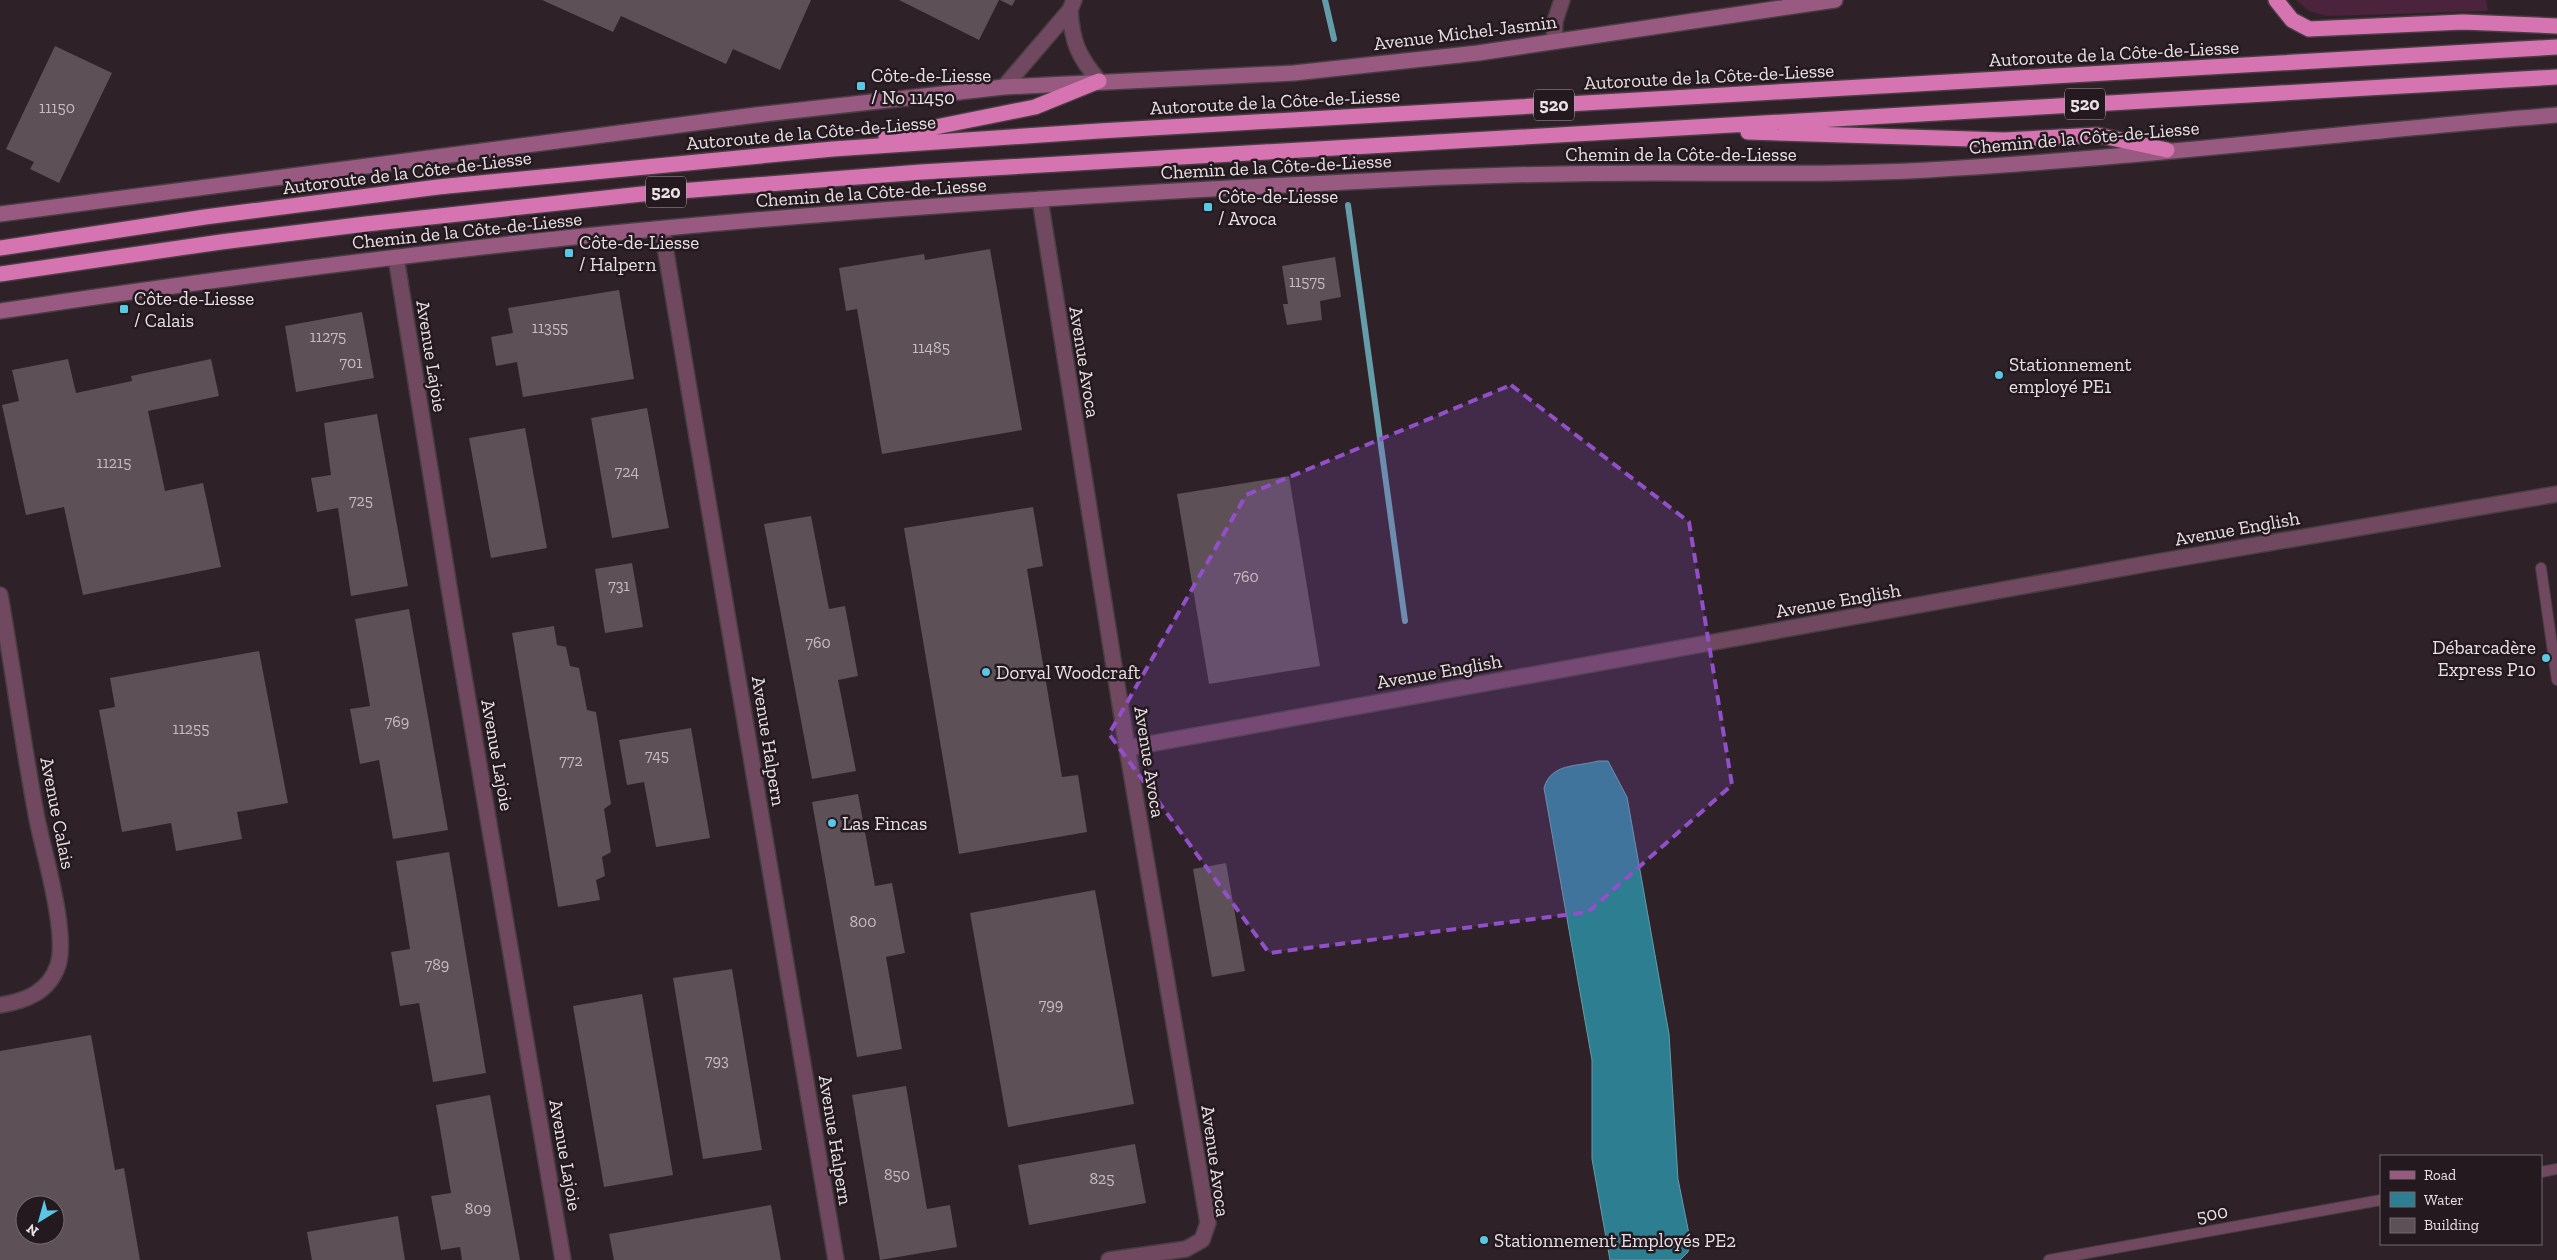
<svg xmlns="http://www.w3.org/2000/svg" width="2557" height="1260" viewBox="0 0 2557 1260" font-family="'Zilla Slab',serif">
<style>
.green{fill:#4c233c}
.water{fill:#2d7e91;stroke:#659caa}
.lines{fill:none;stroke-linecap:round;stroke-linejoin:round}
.stream{stroke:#659caa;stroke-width:6}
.building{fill:#5d5057;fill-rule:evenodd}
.service-casing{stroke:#483d42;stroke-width:12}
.minor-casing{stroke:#483d42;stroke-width:18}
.tertiary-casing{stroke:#483d42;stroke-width:18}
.secondary-casing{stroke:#483d42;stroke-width:18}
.motorway-casing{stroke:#483d42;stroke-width:18}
.service{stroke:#704860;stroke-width:10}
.minor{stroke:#704860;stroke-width:15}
.tertiary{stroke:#704860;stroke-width:15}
.secondary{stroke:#995a81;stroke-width:15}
.motorway{stroke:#d674b1;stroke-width:15}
.marked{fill:#9150c7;fill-opacity:0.2;stroke:#9150c7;stroke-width:4;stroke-dasharray:10 6;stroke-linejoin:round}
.poi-dot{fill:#58c8e4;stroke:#24191f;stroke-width:2}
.labels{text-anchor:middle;stroke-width:5;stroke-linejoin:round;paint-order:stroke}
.number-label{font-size:16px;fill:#c6bdc2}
.shield{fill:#24191f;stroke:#aea5aa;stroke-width:1}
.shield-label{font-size:18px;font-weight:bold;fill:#e9e1e5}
.street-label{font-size:19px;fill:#e9e1e5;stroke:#24191f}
.poi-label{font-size:19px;fill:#e9e1e5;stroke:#24191f;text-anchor:start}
</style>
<rect width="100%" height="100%" fill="#2e2228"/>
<!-- green -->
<path class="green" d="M 2296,0 L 2486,0 L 2488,11 L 2327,16 L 2309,11 Z"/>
<!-- water -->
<path class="water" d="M 1598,761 L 1608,761 L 1627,797 L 1669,1034 L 1678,1179 L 1690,1239 L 1688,1252 L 1680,1260 L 1610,1260 L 1592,1159 L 1592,1060 L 1544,788 C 1551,763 1576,767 1598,761 Z"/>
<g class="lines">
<!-- stream -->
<path class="stream" d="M 1325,0 L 1334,39
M 1348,205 L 1405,621"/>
</g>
<!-- building -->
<path class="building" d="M 542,0 L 811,0 L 780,70 L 733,49 L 726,64 L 621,16 L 613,32 Z
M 899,0 L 999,0 L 979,40 Z
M 1000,0 L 1015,0 L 1012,6 Z
M 55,46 L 112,73 L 59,183 L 30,169 L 34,162 L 6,149 Z
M 990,249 L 1022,430 L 882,454 L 857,309 L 846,311 L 839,268 L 924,254 L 925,260 Z
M 1335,257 L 1341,297 L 1320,301 L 1322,320 L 1287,325 L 1283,304 L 1288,304 L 1282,266 Z
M 619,290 L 634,379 L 523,397 L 517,362 L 496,366 L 491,337 L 513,333 L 508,308 Z
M 362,312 L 374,378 L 296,392 L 285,326 Z
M 68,359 L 76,393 L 132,381 L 131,376 L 211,359 L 219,396 L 148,411 L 165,491 L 203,483 L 221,567 L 83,595 L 64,507 L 26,515 L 2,405 L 19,401 L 12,370 Z
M 647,408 L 669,528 L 612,538 L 591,418 Z
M 377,414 L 408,586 L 351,596 L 338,508 L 317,512 L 311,478 L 331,475 L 324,423 Z
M 525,428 L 547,548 L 491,558 L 469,438 Z
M 1289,476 L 1320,666 L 1209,684 L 1177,494 Z
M 1033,507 L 1043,566 L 1027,569 L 1062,777 L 1078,775 L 1087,832 L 959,854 L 904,528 Z
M 811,516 L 829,609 L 845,606 L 858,676 L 838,680 L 856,771 L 812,779 L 764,524 Z
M 632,563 L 643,627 L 605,633 L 595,569 Z
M 409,609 L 448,830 L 393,839 L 379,760 L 360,764 L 350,709 L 370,706 L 355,619 Z
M 554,626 L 557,645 L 566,647 L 570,666 L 579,668 L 587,710 L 596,712 L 611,804 L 604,809 L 611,852 L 602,857 L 605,876 L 596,880 L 600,900 L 558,907 L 512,633 Z
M 259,651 L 288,803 L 237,812 L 242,839 L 176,851 L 171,823 L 122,832 L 99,710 L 115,707 L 110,678 Z
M 691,728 L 710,838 L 656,847 L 644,782 L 627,785 L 619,740 Z
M 858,794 L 875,886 L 892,883 L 905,953 L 886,957 L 902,1049 L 857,1057 L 812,802 Z
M 449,852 L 486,1073 L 433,1082 L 419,1003 L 400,1006 L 391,952 L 410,949 L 396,861 Z
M 1226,863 L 1245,971 L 1212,977 L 1193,869 Z
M 1095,890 L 1134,1104 L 1008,1127 L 970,913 Z
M 732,969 L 762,1150 L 703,1159 L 673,978 Z
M 642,994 L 673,1175 L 604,1187 L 573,1006 Z
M 91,1035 L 115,1170 L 124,1168 L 140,1260 L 0,1260 L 0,1051 ZM 25,1205 L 55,1205 L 55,1235 L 25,1235 Z
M 906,1086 L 927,1209 L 950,1205 L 957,1247 L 880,1260 L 852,1095 Z
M 490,1095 L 520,1260 L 462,1260 L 460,1247 L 441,1250 L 431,1196 L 451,1193 L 436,1105 Z
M 1135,1144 L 1146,1203 L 1029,1225 L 1018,1165 Z
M 771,1205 L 781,1260 L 614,1260 L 609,1234 Z
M 398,1216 L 405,1260 L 312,1260 L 307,1232 Z"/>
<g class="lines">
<defs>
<path id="service" d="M 2541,568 L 2557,680
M 2541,1172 L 2557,1169
M 2049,1260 L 2381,1200"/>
<path id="minor" d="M 1070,10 C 1072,42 1078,56 1099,81
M 1554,41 L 1555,21 L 1562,0
M 1004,87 L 1070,10 L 1074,0
M 1040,199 L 1127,748 L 1208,1223 L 1202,1240 L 1186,1249 L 1109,1260
M 662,229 L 836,1260
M 396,257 L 453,612 L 563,1260
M 1127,748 L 2151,563 L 2557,494"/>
<path id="tertiary" d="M 0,595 C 13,669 23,745 37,819 C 44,854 68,933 58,965 C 49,992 26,1001 0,1005"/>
<path id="secondary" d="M 0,214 L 756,115 L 1004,87 L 1294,73 L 1478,53 L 1835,0
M 0,311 C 221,278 443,249 665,228 C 892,207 1120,193 1347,182 C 1450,176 1554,173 1657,173 C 1747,173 1837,175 1928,170 C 2138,158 2347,132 2557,115"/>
<path id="motorway" d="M 2276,0 L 2292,20 L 2309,29 L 2463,22 L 2557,26
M 1748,132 L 2004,140 L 2097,135 L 2167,150
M 886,137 L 1035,107 L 1099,81
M 0,248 L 205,217 L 438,187 L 833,149 L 1099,131 L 2557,47
M 0,274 L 221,242 L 366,224 L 642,194 L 921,172 L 2557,77"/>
</defs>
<!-- service casing -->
<use href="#service" class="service-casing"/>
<!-- minor casing -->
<use href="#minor" class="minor-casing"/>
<!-- tertiary casing -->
<use href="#tertiary" class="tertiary-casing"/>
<!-- secondary casing -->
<use href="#secondary" class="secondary-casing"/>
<!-- motorway casing -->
<use href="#motorway" class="motorway-casing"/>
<!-- service -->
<use href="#service" class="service"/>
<!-- minor -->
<use href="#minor" class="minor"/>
<!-- tertiary -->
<use href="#tertiary" class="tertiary"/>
<!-- secondary -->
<use href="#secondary" class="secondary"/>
<!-- motorway -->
<use href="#motorway" class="motorway"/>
</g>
<!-- marked area -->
<path class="marked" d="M 1511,385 L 1689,522 L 1732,785 L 1588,912 L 1269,953 L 1109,734 L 1246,495 Z"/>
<!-- markers -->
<g class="poi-dot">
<rect x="856" y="81" width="10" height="10" rx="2.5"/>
<rect x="1203" y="202" width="10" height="10" rx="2.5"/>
<rect x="564" y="248" width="10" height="10" rx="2.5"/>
<rect x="119" y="304" width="10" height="10" rx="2.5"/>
<circle cx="1999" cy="375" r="5"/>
<circle cx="2546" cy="658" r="5"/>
<circle cx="986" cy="672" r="5"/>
<circle cx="832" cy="823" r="5"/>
<circle cx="1484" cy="1240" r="5"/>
</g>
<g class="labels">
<!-- number labels -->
<g class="number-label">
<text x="57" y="113">11150</text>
<text x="1307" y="287">11575</text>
<text x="550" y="333">11355</text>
<text x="328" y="342">11275</text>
<text x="931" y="353">11485</text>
<text x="351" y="368">701</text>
<text x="114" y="468">11215</text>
<text x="627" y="477">724</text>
<text x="361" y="506">725</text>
<text x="1246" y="582">760</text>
<text x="619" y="591">731</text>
<text x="818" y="648">760</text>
<text x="397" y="727">769</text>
<text x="191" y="734">11255</text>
<text x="657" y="761">745</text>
<text x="571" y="766">772</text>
<text x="863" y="927">800</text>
<text x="437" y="970">789</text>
<text x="1051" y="1010">799</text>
<text x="717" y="1066">793</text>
<text x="897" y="1180">850</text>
<text x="1102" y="1184">825</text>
<text x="478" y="1214">809</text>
</g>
<!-- shield labels -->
<g class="shield">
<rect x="2065" y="88.5" width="40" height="31" rx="4"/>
<rect x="1534" y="89.5" width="40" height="31" rx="4"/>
<rect x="646" y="176.5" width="40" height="31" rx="4"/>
</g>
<g class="shield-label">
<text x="2085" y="110">520</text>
<text x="1554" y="111">520</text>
<text x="666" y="198">520</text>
</g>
<!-- street labels -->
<g class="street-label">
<text transform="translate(1465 32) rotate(-7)" y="7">Avenue Michel-Jasmin</text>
<text transform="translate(2114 53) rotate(-3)" y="7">Autoroute de la Côte-de-Liesse</text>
<text transform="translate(1709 76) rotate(-3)" y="7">Autoroute de la Côte-de-Liesse</text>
<text transform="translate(1275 101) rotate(-3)" y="7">Autoroute de la Côte-de-Liesse</text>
<text transform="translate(811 132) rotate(-5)" y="7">Autoroute de la Côte-de-Liesse</text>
<text transform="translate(2084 137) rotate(-5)" y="7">Chemin de la Côte-de-Liesse</text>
<text x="1681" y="161">Chemin de la Côte-de-Liesse</text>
<text transform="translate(1276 166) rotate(-3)" y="7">Chemin de la Côte-de-Liesse</text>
<text transform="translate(407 172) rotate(-7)" y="7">Autoroute de la Côte-de-Liesse</text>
<text transform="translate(871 192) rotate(-4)" y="7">Chemin de la Côte-de-Liesse</text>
<text transform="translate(467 230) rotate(-6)" y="7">Chemin de la Côte-de-Liesse</text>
<text transform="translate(432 356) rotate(81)" y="7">Avenue Lajoie</text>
<text transform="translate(1085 362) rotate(81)" y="7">Avenue Avoca</text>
<text transform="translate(2237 528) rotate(-10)" y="7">Avenue English</text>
<text transform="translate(1838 600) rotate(-10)" y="7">Avenue English</text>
<text transform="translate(1439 671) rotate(-10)" y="7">Avenue English</text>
<text transform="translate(769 741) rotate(81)" y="7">Avenue Halpern</text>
<text transform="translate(498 755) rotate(80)" y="7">Avenue Lajoie</text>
<text transform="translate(1150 762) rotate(81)" y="7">Avenue Avoca</text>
<text transform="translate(58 813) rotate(79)" y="7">Avenue Calais</text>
<text transform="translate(836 1140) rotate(81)" y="7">Avenue Halpern</text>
<text transform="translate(566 1155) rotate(80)" y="7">Avenue Lajoie</text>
<text transform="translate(1216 1161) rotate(82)" y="7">Avenue Avoca</text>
<text transform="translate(2212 1213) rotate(-10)" y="7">500</text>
</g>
<!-- poi labels -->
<g class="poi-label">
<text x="871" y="82">Côte-de-Liesse<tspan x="871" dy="22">/ No 11450</tspan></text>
<text x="1218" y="203">Côte-de-Liesse<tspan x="1218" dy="22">/ Avoca</tspan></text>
<text x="579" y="249">Côte-de-Liesse<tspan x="579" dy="22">/ Halpern</tspan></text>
<text x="134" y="305">Côte-de-Liesse<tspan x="134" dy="22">/ Calais</tspan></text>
<text x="2009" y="371">Stationnement<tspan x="2009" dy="22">employé PE1</tspan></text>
<text x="2536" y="654" text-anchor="end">Débarcadère<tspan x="2536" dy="22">Express P10</tspan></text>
<text x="996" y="679">Dorval Woodcraft</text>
<text x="842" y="830">Las Fincas</text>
<text x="1494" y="1247">Stationnement Employés PE2</text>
</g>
</g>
<!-- legend -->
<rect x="2380" y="1155" width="162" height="90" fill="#24191f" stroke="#73696e"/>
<rect x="2390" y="1171" width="25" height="8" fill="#995a81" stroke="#73696e"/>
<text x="2424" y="1180" font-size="15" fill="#e9e1e5">Road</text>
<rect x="2390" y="1192" width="25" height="15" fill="#2d7e91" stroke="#73696e"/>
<text x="2424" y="1205" font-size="15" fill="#e9e1e5">Water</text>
<rect x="2390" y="1218" width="25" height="15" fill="#5d5057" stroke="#73696e"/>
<text x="2424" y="1230" font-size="15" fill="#e9e1e5">Building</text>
<!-- north arrow -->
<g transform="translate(40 1220) rotate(217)"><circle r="24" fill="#24191f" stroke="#73696e"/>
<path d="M0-4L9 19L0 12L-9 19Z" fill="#58c8e4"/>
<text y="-8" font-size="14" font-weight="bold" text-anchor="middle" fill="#e9e1e5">N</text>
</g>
</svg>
